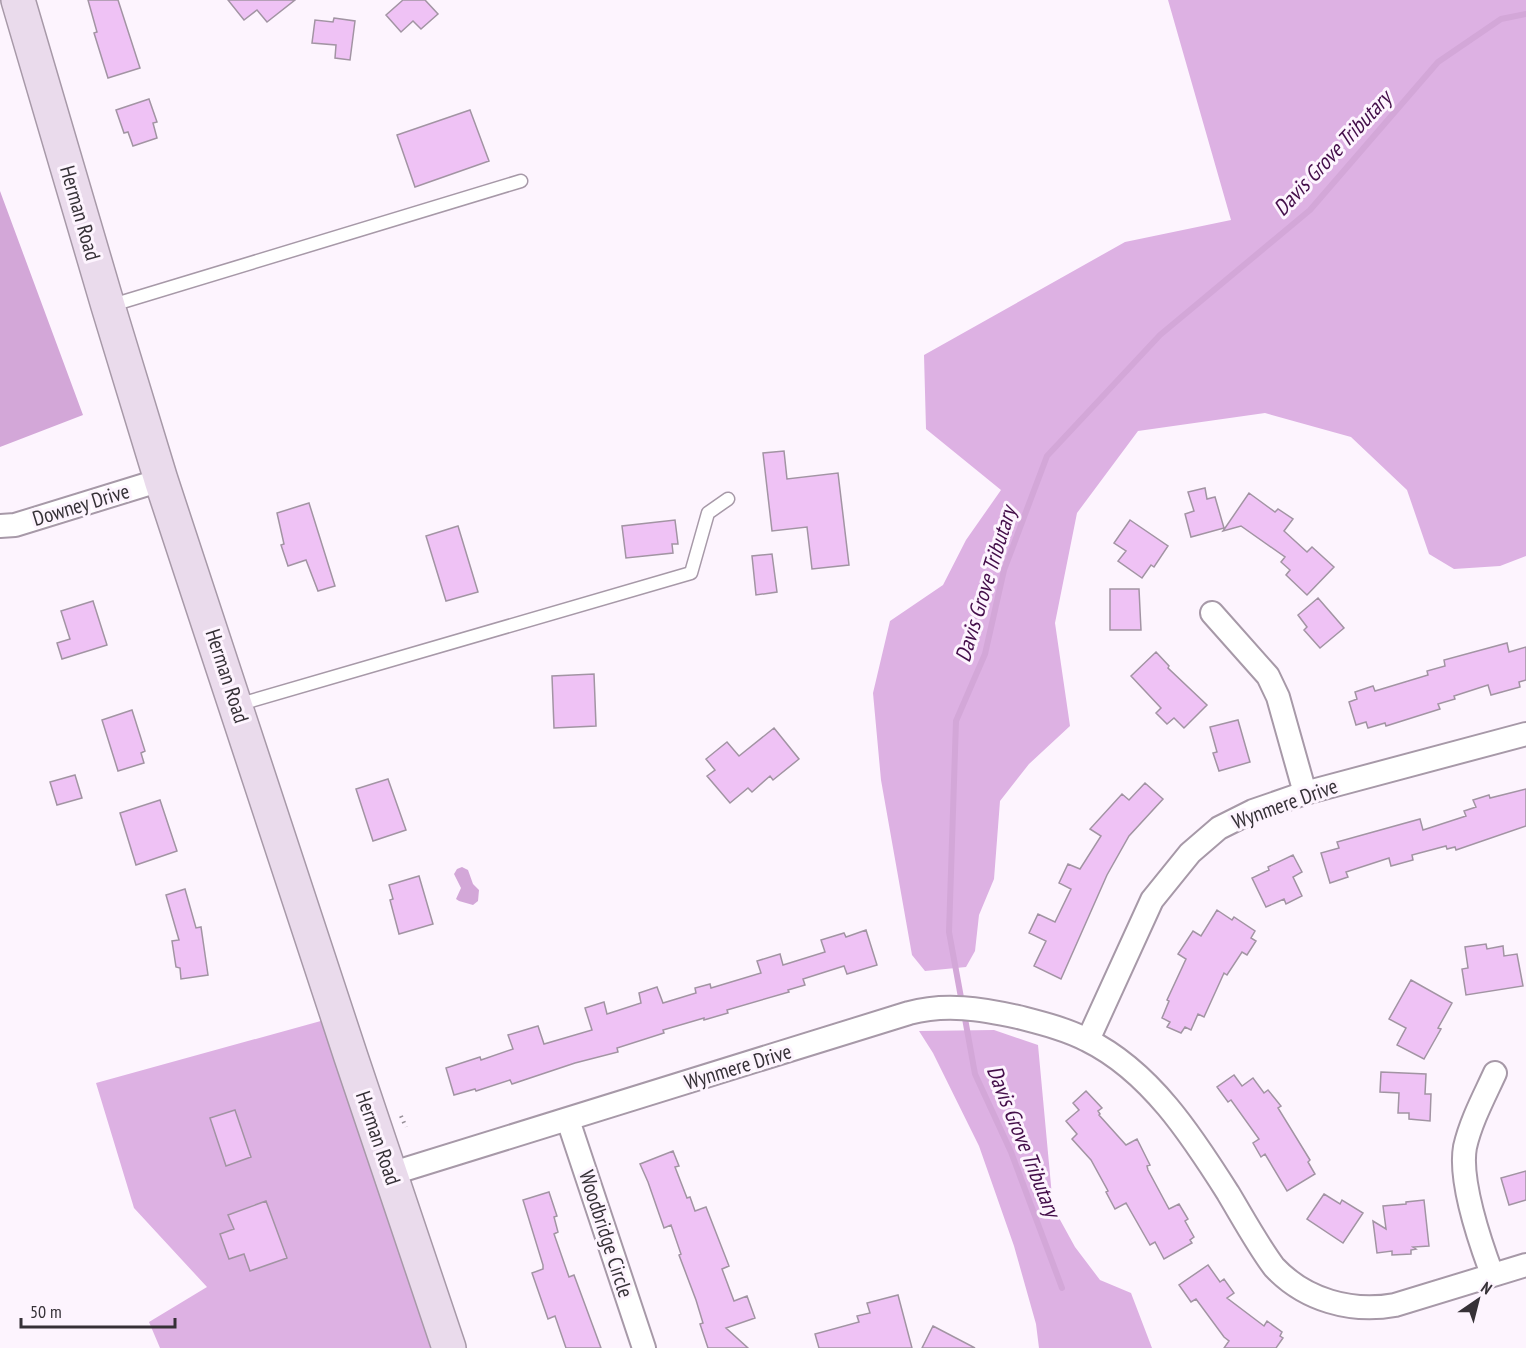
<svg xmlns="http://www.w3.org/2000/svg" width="1526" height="1348" viewBox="0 0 1526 1348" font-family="'PT Sans Narrow',sans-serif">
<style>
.forest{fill:#ddb1e3}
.water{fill:#d3a7d8}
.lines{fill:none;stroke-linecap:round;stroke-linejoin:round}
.stream{stroke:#d3a7d8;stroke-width:6}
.building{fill:#efc2f5;stroke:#a294a3;stroke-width:1.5}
.lane-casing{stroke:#a799a8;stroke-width:15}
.street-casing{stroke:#a799a8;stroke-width:26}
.secondary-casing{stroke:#a799a8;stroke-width:36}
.path{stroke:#968f97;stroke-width:4;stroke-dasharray:1.5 4.5;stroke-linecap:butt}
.lane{stroke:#fff;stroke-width:12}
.street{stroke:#fff;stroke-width:22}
.secondary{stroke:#eadbec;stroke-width:33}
.labels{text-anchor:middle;stroke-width:6;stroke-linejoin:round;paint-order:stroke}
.street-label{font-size:21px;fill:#363137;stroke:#fdf4fe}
.water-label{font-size:22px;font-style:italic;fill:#430d49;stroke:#fdf4fe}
</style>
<rect width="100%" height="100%" fill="#fdf4fe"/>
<!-- forest -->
<path class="forest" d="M 1168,0 L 1526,0 L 1526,556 L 1500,566 L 1454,569 L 1429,554 L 1407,490 L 1351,437 L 1265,413 L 1138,431 L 1077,513 L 1055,623 L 1070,726 L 1029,764 L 1000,801 L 994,879 L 979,915 L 975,951 L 966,967 L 925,971 L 912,955 L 881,780 L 873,693 L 890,621 L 943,585 L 966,540 L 1001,490 L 926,429 L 924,355 L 1125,242 L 1231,220 Z
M 328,1019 L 432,1348 L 160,1348 L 149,1322 L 207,1287 L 134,1208 L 96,1083 Z
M 994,1030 L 1038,1045 L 1053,1207 L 1075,1247 L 1100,1280 L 1131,1293 L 1152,1348 L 1039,1348 L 1036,1324 L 1014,1246 L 979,1146 L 933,1053 L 919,1031 Z"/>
<!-- water -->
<path class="water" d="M 0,191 L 83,415 L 0,447 Z
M 462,867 L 468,870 L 473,884 L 479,890 L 478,901 L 473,905 L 459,901 L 456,899 L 461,888 L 454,874 L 457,869 Z"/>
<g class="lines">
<!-- stream -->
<path class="stream" d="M 962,1003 L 949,932 L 956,721 L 985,654 L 1004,570 L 1047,456 L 1160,335 L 1310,210 L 1438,62 L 1501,19 L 1526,14
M 964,1013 L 975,1074 L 1011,1152 L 1062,1288"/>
</g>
<!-- building -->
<path class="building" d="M 88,0 L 118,0 L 140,68 L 108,78 L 94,33 L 97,32 Z
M 228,0 L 295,0 L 267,22 L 257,10 L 244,20 Z
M 403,0 L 425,0 L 438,14 L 421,29 L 413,21 L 401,32 L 386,15 Z
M 334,18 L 355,21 L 350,60 L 335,58 L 336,45 L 312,43 L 315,20 L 333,22 Z
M 149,99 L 157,122 L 153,123 L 157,138 L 133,146 L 128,132 L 124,133 L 116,110 Z
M 470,110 L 489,161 L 415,187 L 397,135 Z
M 784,451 L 787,479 L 838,473 L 849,565 L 812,569 L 807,527 L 772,531 L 763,453 Z
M 1205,488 L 1207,499 L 1215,497 L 1224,528 L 1191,537 L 1185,514 L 1194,511 L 1188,492 Z
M 1249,493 L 1275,512 L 1278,509 L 1293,519 L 1284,531 L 1307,552 L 1312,547 L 1334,567 L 1307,595 L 1286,575 L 1290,570 L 1281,562 L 1285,557 L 1241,526 L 1223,531 Z
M 309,503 L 335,586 L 318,591 L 306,560 L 288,566 L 281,545 L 284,544 L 277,513 Z
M 675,520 L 678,544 L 672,544 L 673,553 L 626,558 L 622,526 Z
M 1130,520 L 1168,546 L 1154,567 L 1151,565 L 1142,578 L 1118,561 L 1126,551 L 1114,543 Z
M 458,526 L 478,592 L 446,601 L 426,536 Z
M 772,554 L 777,592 L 756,595 L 752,556 Z
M 1110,589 L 1139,589 L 1141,630 L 1110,630 Z
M 1318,598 L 1344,628 L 1320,648 L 1304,630 L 1307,627 L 1298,615 Z
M 93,601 L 107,645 L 62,659 L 57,643 L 70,639 L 61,611 Z
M 1507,643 L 1509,652 L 1526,647 L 1526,680 L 1519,682 L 1520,687 L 1491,695 L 1488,685 L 1454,696 L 1455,699 L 1438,704 L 1440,709 L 1386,726 L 1385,723 L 1368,728 L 1366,722 L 1356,725 L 1349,702 L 1357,699 L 1355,692 L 1373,686 L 1375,691 L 1428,675 L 1427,671 L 1445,666 L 1444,660 Z
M 1156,652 L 1169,666 L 1168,668 L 1207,705 L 1184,728 L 1174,718 L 1167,724 L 1156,713 L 1161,708 L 1131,676 Z
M 594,674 L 596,726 L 554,728 L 552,676 Z
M 132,710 L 145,751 L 141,753 L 144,763 L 118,771 L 102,720 Z
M 1238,720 L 1250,762 L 1219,771 L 1213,753 L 1217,752 L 1210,727 Z
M 774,728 L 799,759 L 773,780 L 770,776 L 752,792 L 748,788 L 730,803 L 707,776 L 715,770 L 706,759 L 727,742 L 739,756 Z
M 75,775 L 82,798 L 57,805 L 50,782 Z
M 388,779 L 406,830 L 373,841 L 356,789 Z
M 1145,783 L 1163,799 L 1129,836 L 1107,875 L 1061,979 L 1034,966 L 1046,941 L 1029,933 L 1038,914 L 1055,922 L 1071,889 L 1059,883 L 1068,864 L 1080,869 L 1101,836 L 1090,829 L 1122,794 L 1129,800 Z
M 1526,789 L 1526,826 L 1456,850 L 1455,847 L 1447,849 L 1446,846 L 1412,855 L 1413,860 L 1391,866 L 1389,858 L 1346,872 L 1348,877 L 1330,883 L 1321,853 L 1339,848 L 1337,842 L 1420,819 L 1423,830 L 1466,816 L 1464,811 L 1476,807 L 1473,800 L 1489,795 L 1490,798 Z
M 160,800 L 177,851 L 136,865 L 120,813 Z
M 1293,855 L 1302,872 L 1293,877 L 1302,896 L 1286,904 L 1284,899 L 1266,907 L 1252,878 L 1269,870 L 1268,867 Z
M 419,876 L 433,924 L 399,934 L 390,900 L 393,899 L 389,885 Z
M 185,889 L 196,928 L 201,927 L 208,975 L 181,979 L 180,968 L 176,967 L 172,941 L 179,940 L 166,895 Z
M 1217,910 L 1232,920 L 1234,917 L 1255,931 L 1251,938 L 1256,941 L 1247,955 L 1242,952 L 1227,975 L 1224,973 L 1204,1017 L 1198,1014 L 1191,1030 L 1185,1027 L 1181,1033 L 1167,1027 L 1170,1022 L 1162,1018 L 1169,1001 L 1167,1000 L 1186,959 L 1178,954 L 1193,931 L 1201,936 Z
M 866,930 L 877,965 L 847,974 L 844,966 L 803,979 L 805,985 L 788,990 L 789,992 L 727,1010 L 728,1013 L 704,1020 L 704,1018 L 663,1030 L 664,1033 L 617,1048 L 618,1052 L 575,1063 L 512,1084 L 510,1080 L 476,1091 L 475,1089 L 454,1095 L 446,1068 L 480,1057 L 481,1060 L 513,1049 L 508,1035 L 538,1026 L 544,1044 L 592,1030 L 585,1008 L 604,1002 L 607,1014 L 641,1003 L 639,993 L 657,987 L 663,1003 L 696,993 L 695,988 L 710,984 L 711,988 L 761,973 L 757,961 L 780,954 L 783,965 L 825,952 L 821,940 L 844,933 L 846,937 Z
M 1486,944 L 1487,949 L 1503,946 L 1504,956 L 1517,954 L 1523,986 L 1466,995 L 1462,969 L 1468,968 L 1465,947 Z
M 1411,980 L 1452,1003 L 1438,1028 L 1441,1029 L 1424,1059 L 1397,1045 L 1406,1028 L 1389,1019 Z
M 1381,1072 L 1426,1074 L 1425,1094 L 1431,1094 L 1430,1121 L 1409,1119 L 1409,1113 L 1398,1113 L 1399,1093 L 1380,1092 Z
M 1234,1075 L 1242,1086 L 1253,1078 L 1264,1093 L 1268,1090 L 1281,1106 L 1278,1108 L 1310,1160 L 1308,1162 L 1315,1174 L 1287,1191 L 1265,1154 L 1261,1157 L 1253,1143 L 1259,1139 L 1231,1100 L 1228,1102 L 1217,1087 Z
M 1086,1091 L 1102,1108 L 1098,1111 L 1100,1114 L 1099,1115 L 1126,1145 L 1137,1139 L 1150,1165 L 1147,1166 L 1148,1170 L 1169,1209 L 1179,1204 L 1188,1219 L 1185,1221 L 1194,1237 L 1190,1240 L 1192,1243 L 1164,1259 L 1155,1242 L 1150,1245 L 1126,1203 L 1115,1209 L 1106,1192 L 1108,1191 L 1091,1160 L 1072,1139 L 1077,1134 L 1066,1121 L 1079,1110 L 1073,1103 Z
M 235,1110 L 251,1157 L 226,1166 L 210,1118 Z
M 673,1151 L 679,1166 L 675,1167 L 687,1198 L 690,1197 L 695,1211 L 706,1207 L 729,1266 L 722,1269 L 734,1301 L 747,1296 L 755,1318 L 726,1328 L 748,1348 L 708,1348 L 700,1324 L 703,1323 L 696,1300 L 679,1255 L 681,1254 L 671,1225 L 664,1228 L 648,1182 L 640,1164 Z
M 1526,1171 L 1526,1200 L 1509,1205 L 1501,1178 Z
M 549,1192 L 557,1216 L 554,1217 L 558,1232 L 554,1234 L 569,1277 L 574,1275 L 601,1348 L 566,1348 L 555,1316 L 548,1319 L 532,1273 L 543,1269 L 543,1265 L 523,1200 Z
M 1324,1194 L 1340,1204 L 1342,1200 L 1363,1213 L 1343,1243 L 1307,1219 Z
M 1424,1200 L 1429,1246 L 1413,1247 L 1416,1249 L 1411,1250 L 1411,1254 L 1392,1255 L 1392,1251 L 1377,1253 L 1373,1221 L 1386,1229 L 1383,1206 L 1406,1204 L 1406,1202 Z
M 266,1201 L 287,1258 L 250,1271 L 244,1254 L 229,1259 L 220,1234 L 234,1229 L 228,1215 Z
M 1208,1265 L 1220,1282 L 1224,1279 L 1234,1293 L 1227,1298 L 1264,1326 L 1267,1321 L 1282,1332 L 1280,1336 L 1283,1338 L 1276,1348 L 1224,1348 L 1229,1341 L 1224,1337 L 1196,1299 L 1191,1302 L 1179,1285 Z
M 898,1295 L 912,1348 L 819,1348 L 815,1334 L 859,1322 L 857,1316 L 870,1313 L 867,1303 Z
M 933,1326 L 975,1348 L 922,1348 Z"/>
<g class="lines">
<defs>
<path id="lane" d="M 109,306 L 521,181
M 237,705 L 691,573 L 708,513 L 728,499"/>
<path id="street" d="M 0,526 L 15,525 L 161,480
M 1212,613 L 1268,676 L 1278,697 L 1305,793
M 1088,1040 L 1152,900 L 1190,853 L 1219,828 L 1253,811 L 1305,793 L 1526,734
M 568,1120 L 644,1348
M 390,1174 L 909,1013 C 946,1003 981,1009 1018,1017 C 1041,1023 1066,1029 1087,1040 C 1150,1071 1192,1136 1228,1193 C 1243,1218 1257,1244 1274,1267 C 1305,1300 1351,1313 1395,1305 L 1526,1265
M 1492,1274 C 1480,1242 1459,1180 1465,1147 C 1471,1121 1484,1097 1495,1073"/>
<path id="secondary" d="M 18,0 L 108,306 L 161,480 L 351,1057 L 449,1348"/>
</defs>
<!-- lane casing -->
<use href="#lane" class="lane-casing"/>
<!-- street casing -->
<use href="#street" class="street-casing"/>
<!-- secondary casing -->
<use href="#secondary" class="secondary-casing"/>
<!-- path -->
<path class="path" d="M 401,1116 L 406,1127"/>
<!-- lane -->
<use href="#lane" class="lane"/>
<!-- street -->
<use href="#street" class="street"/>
<!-- secondary -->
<use href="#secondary" class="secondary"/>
</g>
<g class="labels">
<!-- street labels -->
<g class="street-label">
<text transform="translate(80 213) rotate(74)" y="7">Herman Road</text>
<text transform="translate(81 505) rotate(-17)" y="7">Downey Drive</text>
<text transform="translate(227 676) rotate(72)" y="7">Herman Road</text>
<text transform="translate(1285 804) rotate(-20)" y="7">Wynmere Drive</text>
<text transform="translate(738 1067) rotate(-17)" y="7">Wynmere Drive</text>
<text transform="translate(378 1138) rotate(71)" y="7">Herman Road</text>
<text transform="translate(606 1234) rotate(72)" y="7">Woodbridge Circle</text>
</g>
<!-- water labels -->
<g class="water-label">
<text transform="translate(1332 153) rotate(-47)" y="8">Davis Grove Tributary</text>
<text transform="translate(985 584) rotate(-73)" y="8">Davis Grove Tributary</text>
<text transform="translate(1024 1141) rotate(68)" y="8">Davis Grove Tributary</text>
</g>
</g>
<!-- north arrow -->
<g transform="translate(1478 1300) rotate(35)" stroke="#fdf4fe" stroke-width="4.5" paint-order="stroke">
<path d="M0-4.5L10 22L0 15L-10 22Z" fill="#363137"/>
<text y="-9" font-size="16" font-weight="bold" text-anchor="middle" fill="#363137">N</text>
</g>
<!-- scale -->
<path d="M21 1318v9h154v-9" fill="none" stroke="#363137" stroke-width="3"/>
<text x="30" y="1318" font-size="18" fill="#363137" stroke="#fdf4fe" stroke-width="4.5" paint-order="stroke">50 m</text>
</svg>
